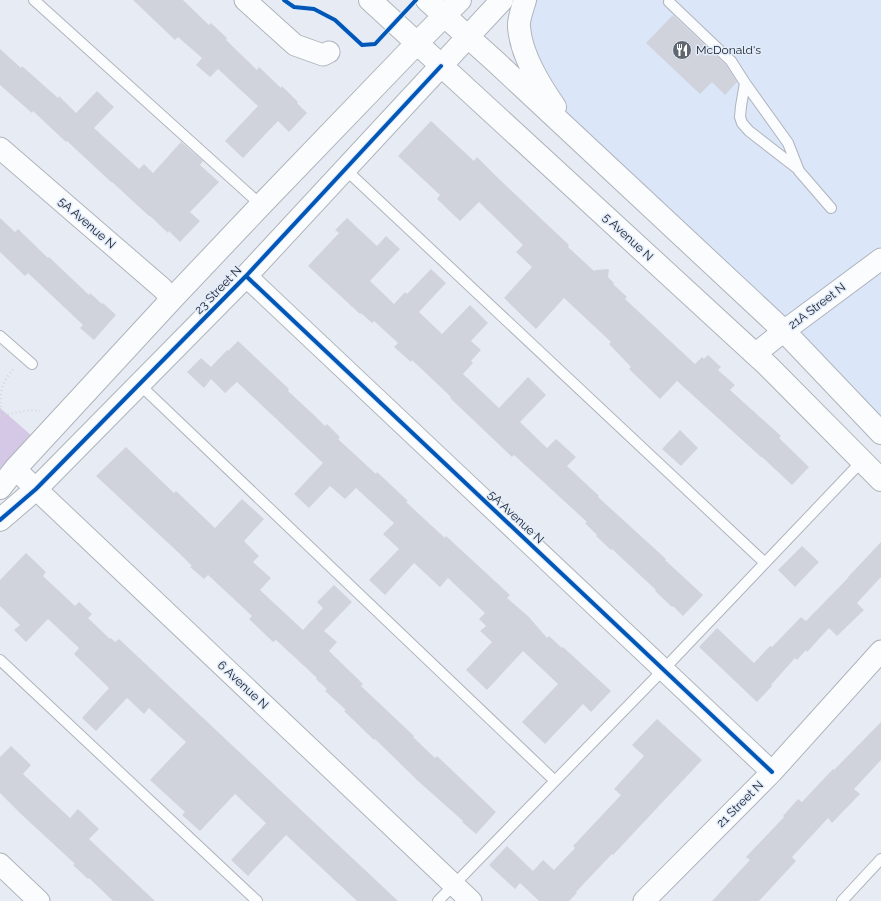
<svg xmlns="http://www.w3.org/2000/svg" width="881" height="901" viewBox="0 0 881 901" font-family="Raleway,sans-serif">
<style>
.built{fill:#dbe6f8}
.green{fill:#d5c7e6}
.building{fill:#d0d3dc}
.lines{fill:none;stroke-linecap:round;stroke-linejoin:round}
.lane-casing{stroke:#afb4bc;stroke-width:12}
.street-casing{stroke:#afb4bc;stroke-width:23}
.secondary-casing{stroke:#afb4bc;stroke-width:24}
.path{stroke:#d5d7da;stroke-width:2.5;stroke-dasharray:1 3;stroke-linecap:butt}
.lane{stroke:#fbfcfd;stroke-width:10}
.street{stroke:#fbfcfd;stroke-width:21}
.secondary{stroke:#fbfcfd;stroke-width:22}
.cycleway-casing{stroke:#e1ebfa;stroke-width:6}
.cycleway{stroke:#0057b8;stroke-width:4}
.labels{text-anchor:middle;stroke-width:3;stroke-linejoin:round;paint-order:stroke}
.poi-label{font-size:12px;fill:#191f28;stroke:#e1ebfa;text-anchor:start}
.street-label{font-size:12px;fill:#191f28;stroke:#e1ebfa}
</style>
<rect width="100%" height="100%" fill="#e7ecf4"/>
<!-- built -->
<path class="built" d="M 525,0 L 881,0 L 881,433 L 575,136 L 543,89 L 524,5 Z"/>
<!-- green -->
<path class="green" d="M 0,408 L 32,436 L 0,469 Z"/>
<!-- building -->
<path class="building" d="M 133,0 L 183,0 L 209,25 L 211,23 L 227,38 L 226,40 L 257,70 L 259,67 L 281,88 L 282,86 L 298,102 L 297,103 L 307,113 L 289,132 L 278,121 L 243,158 L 225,141 L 258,106 L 218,69 L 210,77 L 196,65 L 202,58 L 178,37 L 175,40 Z
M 673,15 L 726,65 L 737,82 L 725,95 L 712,82 L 700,94 L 646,43 Z
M 0,49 L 21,68 L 22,66 L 58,98 L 59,96 L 76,113 L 97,91 L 114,107 L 94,128 L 139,169 L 144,164 L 153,173 L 181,142 L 203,161 L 200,165 L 219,182 L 190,212 L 200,221 L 180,242 L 169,231 L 168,233 L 150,216 L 149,216 L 112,182 L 111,182 L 67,141 L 66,142 L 33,111 L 32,113 L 0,85 Z
M 431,121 L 474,161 L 477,157 L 500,180 L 569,245 L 568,247 L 594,271 L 596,270 L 609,269 L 608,277 L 614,283 L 613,284 L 627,297 L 625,299 L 695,364 L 702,357 L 704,359 L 708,355 L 721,367 L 718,370 L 735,385 L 730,390 L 781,436 L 779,438 L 809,467 L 792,485 L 762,457 L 761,457 L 677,381 L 660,399 L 629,369 L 631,367 L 609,344 L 611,342 L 564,298 L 536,329 L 504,298 L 532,267 L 516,252 L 523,245 L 479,202 L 460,221 L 437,199 L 440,195 L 398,156 Z
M 0,218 L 15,232 L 18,229 L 48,258 L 49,257 L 89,295 L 90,293 L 102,304 L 103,303 L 116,315 L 94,340 L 80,328 L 83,325 L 28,273 L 25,276 L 0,252 Z
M 347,218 L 377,246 L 386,236 L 400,249 L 370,281 L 394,304 L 405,292 L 407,294 L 431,269 L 446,283 L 419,312 L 442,334 L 470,305 L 488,323 L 471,341 L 481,350 L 471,361 L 473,363 L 463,374 L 499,408 L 528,377 L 546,395 L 520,422 L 547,448 L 556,439 L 576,457 L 567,466 L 599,496 L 598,497 L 666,559 L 665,560 L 703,595 L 683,616 L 673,606 L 672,607 L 655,591 L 656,590 L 612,549 L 611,550 L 596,536 L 597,535 L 585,523 L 587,522 L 514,455 L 512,457 L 450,398 L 451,397 L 412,360 L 411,362 L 394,347 L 398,343 L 374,321 L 372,323 L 361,313 L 360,314 L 308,266 L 339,233 L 335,230 Z
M 238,341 L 289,389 L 288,391 L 316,417 L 325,426 L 327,424 L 340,437 L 338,439 L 376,474 L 377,472 L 408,501 L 406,502 L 445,538 L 446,536 L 510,595 L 507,598 L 529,617 L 547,638 L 549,636 L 562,648 L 563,647 L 611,691 L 591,712 L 583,704 L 545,744 L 522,722 L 558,684 L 523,651 L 487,690 L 466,670 L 492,642 L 480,631 L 486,626 L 479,619 L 485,613 L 448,578 L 440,587 L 414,563 L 385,595 L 369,580 L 399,549 L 383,534 L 394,523 L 356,488 L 345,499 L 330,486 L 309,508 L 294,494 L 323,463 L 237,382 L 225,393 L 211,379 L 204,388 L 187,372 L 201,358 L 211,367 L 227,350 L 228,351 Z
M 680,430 L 698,448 L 681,466 L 662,449 Z
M 126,447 L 174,493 L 176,491 L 215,528 L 242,499 L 264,519 L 244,541 L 259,556 L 253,562 L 271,578 L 260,590 L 303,630 L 323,608 L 317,602 L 334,585 L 352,602 L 324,631 L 337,642 L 329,651 L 363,684 L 361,686 L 414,736 L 413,737 L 435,758 L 437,756 L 496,812 L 476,834 L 462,822 L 463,821 L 418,781 L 375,739 L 374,740 L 344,711 L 346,710 L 325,691 L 327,689 L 316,679 L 317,678 L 276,640 L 273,642 L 249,619 L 252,616 L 208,575 L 204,579 L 190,567 L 192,566 L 181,555 L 96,476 Z
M 881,542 L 881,577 L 857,603 L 864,610 L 837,636 L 829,628 L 807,652 L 806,650 L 797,660 L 795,658 L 771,685 L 772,686 L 757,702 L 699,647 L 717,628 L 754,663 L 770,646 L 772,647 L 801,617 L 806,621 L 848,578 L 848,577 Z
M 802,546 L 819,562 L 795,587 L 778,570 Z
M 26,553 L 46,572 L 43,576 L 75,606 L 79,602 L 92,614 L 88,618 L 110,639 L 111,638 L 115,642 L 119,639 L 398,901 L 357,901 L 286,835 L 248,876 L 231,860 L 266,823 L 235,794 L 200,831 L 182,815 L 185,812 L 150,780 L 186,742 L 149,708 L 144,714 L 127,698 L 96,731 L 82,718 L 109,688 L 74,654 L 79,648 L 48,619 L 26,642 L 14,630 L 20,625 L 0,606 L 0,580 Z
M 657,719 L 702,760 L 613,855 L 612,854 L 576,892 L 577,893 L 569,901 L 539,901 L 520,883 L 515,889 L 489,865 L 507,846 L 533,871 L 543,860 L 554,870 L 575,848 L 573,846 L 621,795 L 614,789 L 644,756 L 632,745 Z
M 881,722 L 881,760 L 854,789 L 860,794 L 832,823 L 828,818 L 792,857 L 796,861 L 759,901 L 712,901 L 750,860 L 746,857 L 784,817 L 783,816 L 798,799 L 802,802 L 833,769 L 834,770 Z
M 11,746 L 31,765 L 23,774 L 70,818 L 78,809 L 99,829 L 89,839 L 155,901 L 113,901 L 89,878 L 88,879 L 73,865 L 75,864 L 21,814 L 0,793 L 0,757 Z"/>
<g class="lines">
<defs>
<path id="lane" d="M 34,0 L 261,205
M 669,2 L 731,61 L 745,83 L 788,143 L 799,171 L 831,208
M 745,83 L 741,106 L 740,117 L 742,123 L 749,131 L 798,169
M 345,169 L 765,563
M 0,336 L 32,364
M 139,384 L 555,781
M 0,660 L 257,901
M 438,901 L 663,670 L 862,461
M 842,901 L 881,859"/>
<path id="street" d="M 245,0 L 295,45 L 323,55 L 329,52
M 0,148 L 162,288 L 172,299
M 246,276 L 772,772
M 755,354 L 784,331 L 881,259
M 15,469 L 471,901
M 0,864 L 39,901
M 644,901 L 772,772 L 881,651"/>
<path id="secondary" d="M 370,0 L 768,366 L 881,480
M 427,0 L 496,62 L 784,331 L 881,433
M 525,0 C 523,7 518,20 519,27 C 521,55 540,85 555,107
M 0,488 L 15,469 L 172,299 L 261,205 L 417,43 L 460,0
M 0,520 L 36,489 L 246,276 L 502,0"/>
</defs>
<!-- lane casing -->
<use href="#lane" class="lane-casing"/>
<!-- street casing -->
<use href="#street" class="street-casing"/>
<!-- secondary casing -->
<use href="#secondary" class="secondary-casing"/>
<!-- path -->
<path class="path" d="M 0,415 C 1,409 0,403 1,396 C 1,385 7,376 14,368
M 0,416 L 30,410 L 40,411"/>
<!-- lane -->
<use href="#lane" class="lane"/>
<!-- street -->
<use href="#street" class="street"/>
<!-- secondary -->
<use href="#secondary" class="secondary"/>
<defs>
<path id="cycleway" d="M 284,0 L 294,7 L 314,9 L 335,20 L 362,45 L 375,44 L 416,0
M 246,276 L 772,772
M 0,520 L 36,489 L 246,276 L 441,66"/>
</defs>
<!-- cycleway casing -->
<use href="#cycleway" class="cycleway-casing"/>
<!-- cycleway -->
<use href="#cycleway" class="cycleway"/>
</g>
<!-- icons -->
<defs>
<symbol id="restaurant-disc" viewBox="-11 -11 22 22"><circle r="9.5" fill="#61676f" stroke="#e1ebfa"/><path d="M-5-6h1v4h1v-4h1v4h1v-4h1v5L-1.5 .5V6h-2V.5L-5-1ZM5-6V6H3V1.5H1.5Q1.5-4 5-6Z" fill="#fff"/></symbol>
</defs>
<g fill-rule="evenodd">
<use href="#restaurant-disc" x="671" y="39" width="22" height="22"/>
</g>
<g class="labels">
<!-- poi labels -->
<g class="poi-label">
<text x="696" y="54">McDonald's</text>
</g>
<!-- street labels -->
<g class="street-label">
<text transform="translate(87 223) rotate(41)" y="4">5A Avenue N</text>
<text transform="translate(628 237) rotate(43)" y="4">5 Avenue N</text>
<text transform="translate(218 290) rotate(-46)" y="4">23 Street N</text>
<text transform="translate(817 306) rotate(-37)" y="4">21A Street N</text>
<text transform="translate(516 517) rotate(43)" y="4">5A Avenue N</text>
<text transform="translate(243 685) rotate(43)" y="4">6 Avenue N</text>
<text transform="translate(740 804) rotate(-45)" y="4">21 Street N</text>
</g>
</g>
</svg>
